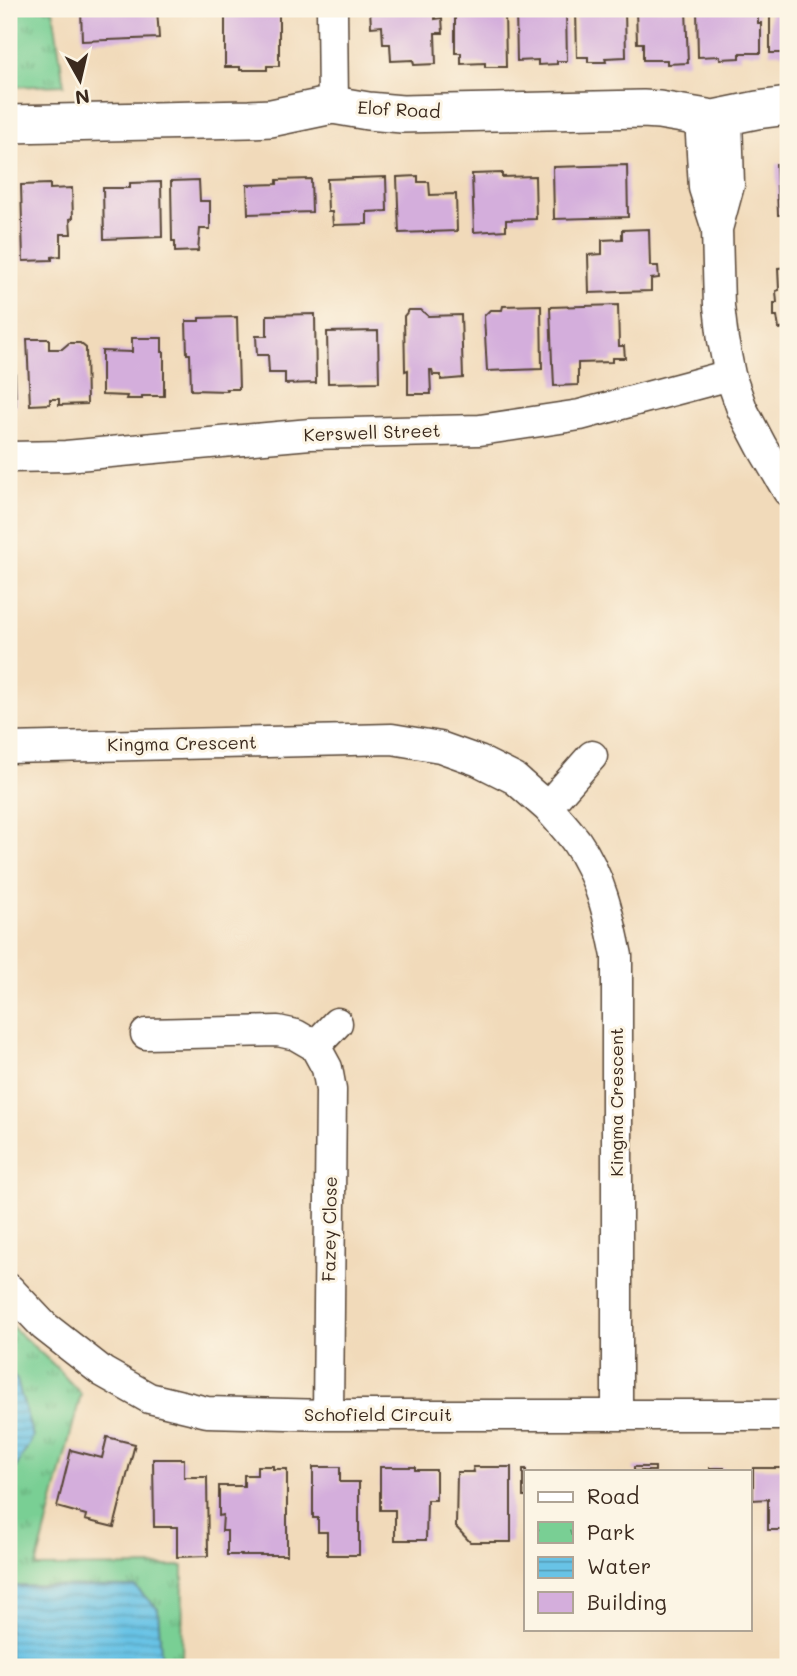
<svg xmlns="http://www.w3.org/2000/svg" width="797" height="1676" viewBox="0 0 797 1676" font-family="Mali,sans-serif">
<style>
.park{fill:url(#park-tufts);stroke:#5a7c59;stroke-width:2}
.water{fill:url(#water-rules);stroke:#527682;stroke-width:2}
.building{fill:#d4aedc}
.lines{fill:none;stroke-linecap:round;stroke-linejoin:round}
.minor-casing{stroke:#564435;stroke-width:33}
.tertiary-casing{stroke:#564435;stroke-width:40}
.minor{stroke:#fff;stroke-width:30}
.tertiary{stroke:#fff;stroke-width:37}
.labels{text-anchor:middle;stroke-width:6;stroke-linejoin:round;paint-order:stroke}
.street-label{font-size:18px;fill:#3b2a1e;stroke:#fcf5e5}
</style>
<defs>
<pattern id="park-tufts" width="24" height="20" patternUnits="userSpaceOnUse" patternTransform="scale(1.75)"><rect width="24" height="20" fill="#79cf94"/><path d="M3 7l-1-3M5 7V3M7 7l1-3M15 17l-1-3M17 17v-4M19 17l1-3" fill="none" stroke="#64a878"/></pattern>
<pattern id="water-rules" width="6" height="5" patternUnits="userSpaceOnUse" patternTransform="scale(1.75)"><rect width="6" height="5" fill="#68c3e6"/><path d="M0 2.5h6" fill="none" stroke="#579fba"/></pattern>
</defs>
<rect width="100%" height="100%" fill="#fcf5e5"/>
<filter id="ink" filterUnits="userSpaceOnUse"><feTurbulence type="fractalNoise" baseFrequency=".0143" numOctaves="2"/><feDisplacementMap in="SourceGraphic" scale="14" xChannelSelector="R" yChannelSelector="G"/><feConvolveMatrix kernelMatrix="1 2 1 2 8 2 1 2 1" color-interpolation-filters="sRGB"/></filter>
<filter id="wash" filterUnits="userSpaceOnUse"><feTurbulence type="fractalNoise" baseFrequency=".00686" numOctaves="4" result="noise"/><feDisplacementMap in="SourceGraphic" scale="28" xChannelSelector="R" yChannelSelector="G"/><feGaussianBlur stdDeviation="1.57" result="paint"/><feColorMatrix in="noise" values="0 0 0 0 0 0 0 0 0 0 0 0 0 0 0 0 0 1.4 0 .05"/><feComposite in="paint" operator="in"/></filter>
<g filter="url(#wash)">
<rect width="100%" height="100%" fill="#f1daba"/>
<!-- park -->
<path class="park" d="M 9,9 L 53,9 L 64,85 L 9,87 Z
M 9,1324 L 53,1364 L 81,1394 L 36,1567 L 183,1566 L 182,1667 L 9,1667 Z"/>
<!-- water -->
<path class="water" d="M 9,1371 L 17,1380 L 33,1437 L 9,1480 Z
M 9,1586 L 135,1587 L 158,1609 L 162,1667 L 9,1667 Z"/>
<g id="blocks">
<!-- building -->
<path class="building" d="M 81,9 L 157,9 L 159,38 L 82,41 Z
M 225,9 L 279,9 L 279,66 L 267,66 L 267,70 L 240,70 L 240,67 L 225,67 Z
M 370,9 L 435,9 L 435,19 L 442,18 L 443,33 L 435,33 L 436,64 L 414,65 L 413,60 L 391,61 L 390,44 L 383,44 L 382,26 L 371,27 Z
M 455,9 L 505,9 L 506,67 L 485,67 L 485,63 L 461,64 L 461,53 L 455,53 Z
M 516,9 L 566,9 L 567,61 L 557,61 L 557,64 L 538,65 L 538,60 L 517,61 Z
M 576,9 L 625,9 L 626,57 L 605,58 L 606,62 L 588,62 L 588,57 L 577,57 Z
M 636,9 L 686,9 L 688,63 L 667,64 L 667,60 L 643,60 L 643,43 L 637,43 Z
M 697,9 L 758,9 L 758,23 L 761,23 L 761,53 L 740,53 L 740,58 L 720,59 L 720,56 L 698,57 Z
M 770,9 L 788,9 L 788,53 L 770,53 Z
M 776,164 L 788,164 L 788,215 L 778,215 Z
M 627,165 L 628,217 L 554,219 L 553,167 Z
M 502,173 L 502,177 L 535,176 L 536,219 L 506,220 L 506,230 L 474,232 L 472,174 Z
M 418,176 L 418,182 L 429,182 L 430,195 L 456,194 L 457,231 L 399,233 L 397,177 Z
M 386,177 L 387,211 L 367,212 L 367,224 L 333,225 L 332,212 L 328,212 L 327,179 Z
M 311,179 L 312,212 L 248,214 L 247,185 L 277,184 L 277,180 Z
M 199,180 L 200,201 L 210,201 L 210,229 L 200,229 L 198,251 L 175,252 L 175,241 L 172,241 L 171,181 Z
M 161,182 L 162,237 L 104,239 L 103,188 L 130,188 L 130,183 Z
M 50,184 L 50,189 L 72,188 L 73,218 L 70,219 L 71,234 L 61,234 L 61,256 L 52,257 L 52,260 L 23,261 L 21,185 Z
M 649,229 L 650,266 L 658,266 L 659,278 L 651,279 L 651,291 L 589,293 L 588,255 L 602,254 L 602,240 L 622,239 L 622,230 Z
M 788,267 L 788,328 L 779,329 L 777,316 L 774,316 L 774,303 L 777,303 L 776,291 L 779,290 L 778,268 Z
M 541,305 L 542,369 L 487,371 L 484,316 L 490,310 L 502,310 L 503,306 Z
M 618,305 L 619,346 L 624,346 L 625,358 L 612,358 L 612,362 L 578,363 L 578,385 L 554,386 L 553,364 L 552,363 L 550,307 Z
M 409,310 L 421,310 L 428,316 L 461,315 L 463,378 L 441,380 L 441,375 L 433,375 L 432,370 L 430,370 L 431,394 L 408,394 L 408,370 L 405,371 L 404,316 Z
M 315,314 L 316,383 L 285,384 L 285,373 L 269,373 L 268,355 L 257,355 L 256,336 L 267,336 L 267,315 Z
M 237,317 L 239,389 L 226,389 L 227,391 L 191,390 L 190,354 L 187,354 L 186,321 L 199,321 L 199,318 Z
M 14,329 L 16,406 L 9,406 L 9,330 Z
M 378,331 L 379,382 L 328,383 L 327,332 Z
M 132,338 L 162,338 L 162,352 L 164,352 L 164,396 L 142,396 L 142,399 L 126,399 L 127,396 L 102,395 L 102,351 L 132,352 Z
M 27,339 L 49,339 L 49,349 L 62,349 L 69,343 L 80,343 L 86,348 L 87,404 L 59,405 L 59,399 L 50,399 L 50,404 L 30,405 Z
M 107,1437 L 135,1444 L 114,1527 L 85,1520 L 86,1515 L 57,1507 L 71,1450 L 102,1458 Z
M 153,1459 L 184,1459 L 184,1477 L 207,1477 L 208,1556 L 177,1557 L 177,1527 L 154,1527 Z
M 257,1466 L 273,1466 L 273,1469 L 287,1469 L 287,1555 L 227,1555 L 227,1531 L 222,1531 L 223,1515 L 219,1516 L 219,1486 L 244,1486 L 244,1475 L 257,1475 Z
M 313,1467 L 340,1467 L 340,1482 L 359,1482 L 359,1555 L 327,1555 L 327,1532 L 318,1532 L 318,1518 L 313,1518 Z
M 380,1467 L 415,1467 L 415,1470 L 436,1470 L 436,1500 L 427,1500 L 426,1540 L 395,1540 L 395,1510 L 380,1510 Z
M 473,1467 L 511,1467 L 511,1542 L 470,1542 L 456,1527 L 457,1472 L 474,1472 Z
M 634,1467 L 655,1467 L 655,1471 L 634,1471 Z
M 710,1468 L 724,1468 L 724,1471 L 710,1471 Z
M 753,1468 L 788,1468 L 788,1530 L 768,1530 L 768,1499 L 753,1500 Z
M 523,1469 L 526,1469 L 526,1497 L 523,1497 Z"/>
</g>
</g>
<g filter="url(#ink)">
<use href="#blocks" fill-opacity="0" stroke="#564435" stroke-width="2"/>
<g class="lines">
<defs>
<path id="minor" d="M 332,9 L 333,105
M 700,118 L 704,188 L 717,229 L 719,306 L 723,340 L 730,375 L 742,409 L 762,447 L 788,491
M 717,229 L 729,185 L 727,117
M 9,457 L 66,456 L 310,434 L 480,430 L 580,415 L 730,375
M 9,748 L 392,739 L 440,747 L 479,761 L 515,779 L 547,807 L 592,756
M 547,807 C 557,818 567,829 576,841 C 600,875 609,916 617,956 L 617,1415
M 146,1034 L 278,1031 L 296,1035 L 315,1046
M 9,1289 L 44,1326 L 103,1372 L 149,1398 L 207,1412 L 328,1415 L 788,1415
M 328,1415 L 331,1090 L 327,1068 L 315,1046 L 337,1023"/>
<path id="tertiary" d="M 9,124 L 249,119 L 271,118 L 333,105 L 368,111 L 402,114 L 643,109 L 659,110 L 713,119 L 757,110 L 788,106"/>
</defs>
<!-- minor casing -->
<use href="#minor" class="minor-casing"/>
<!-- tertiary casing -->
<use href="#tertiary" class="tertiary-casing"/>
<!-- minor -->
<use href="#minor" class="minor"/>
<!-- tertiary -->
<use href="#tertiary" class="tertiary"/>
</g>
</g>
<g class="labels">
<!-- street labels -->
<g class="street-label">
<text transform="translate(399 110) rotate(3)" y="6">Elof Road</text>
<text transform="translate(372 433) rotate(-2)" y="6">Kerswell Street</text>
<text transform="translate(182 744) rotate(-1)" y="6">Kingma Crescent</text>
<text transform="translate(617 1102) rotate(-90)" y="6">Kingma Crescent</text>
<text transform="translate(330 1229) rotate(-89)" y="6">Fazey Close</text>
<text x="378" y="1421">Schofield Circuit</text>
</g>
</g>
<!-- margin -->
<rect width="797" height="1676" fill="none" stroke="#fcf5e5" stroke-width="35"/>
<!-- legend -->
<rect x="524" y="1470" width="228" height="161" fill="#fcf5e5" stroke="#afa495" stroke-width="2"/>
<rect x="538" y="1492" width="35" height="10" fill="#ffffff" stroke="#afa495" stroke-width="2"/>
<text x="587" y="1504" font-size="21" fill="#3b2a1e">Road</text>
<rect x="538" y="1522" width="35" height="21" fill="url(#park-tufts)" stroke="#afa495" stroke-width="2"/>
<text x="587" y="1540" font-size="21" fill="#3b2a1e">Park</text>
<rect x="538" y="1557" width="35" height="21" fill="url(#water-rules)" stroke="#afa495" stroke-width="2"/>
<text x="587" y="1574" font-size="21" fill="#3b2a1e">Water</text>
<rect x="538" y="1592" width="35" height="21" fill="#d4aedc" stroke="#afa495" stroke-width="2"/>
<text x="587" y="1610" font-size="21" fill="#3b2a1e">Building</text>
<!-- north arrow -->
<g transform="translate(80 80) rotate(172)" stroke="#fcf5e5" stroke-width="5" paint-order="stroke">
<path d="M0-5L12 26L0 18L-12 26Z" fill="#3b2a1e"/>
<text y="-10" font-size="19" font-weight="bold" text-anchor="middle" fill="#3b2a1e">N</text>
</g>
</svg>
